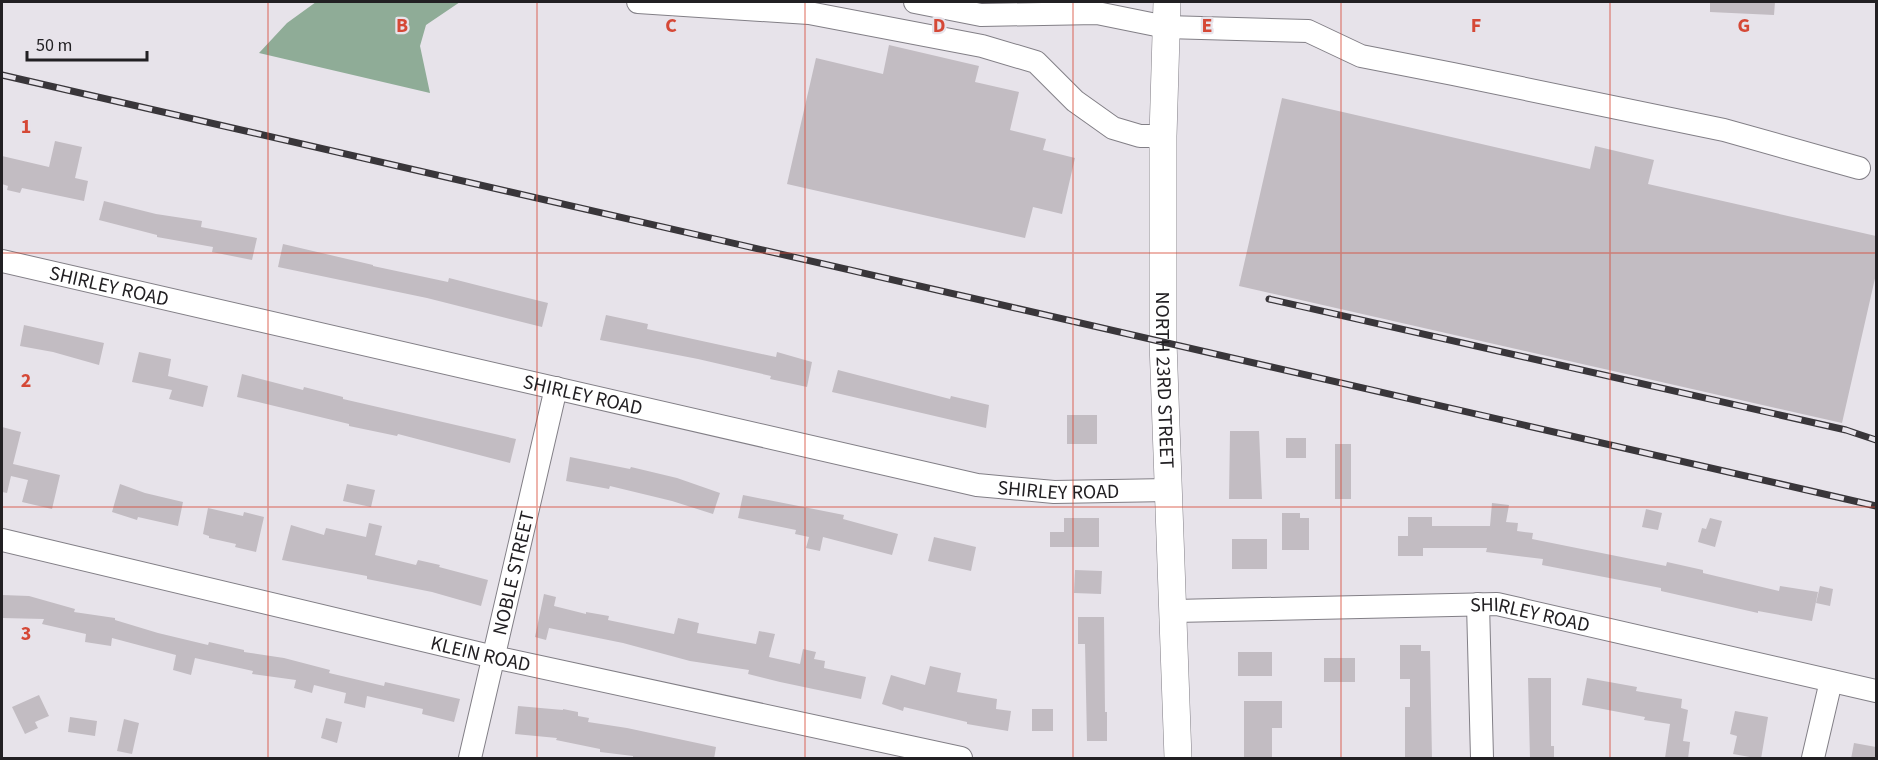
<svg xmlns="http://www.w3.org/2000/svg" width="1878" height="760" viewBox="0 0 1878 760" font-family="'Source Sans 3',sans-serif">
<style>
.forest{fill:#8fac97}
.building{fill:#c2bcc2}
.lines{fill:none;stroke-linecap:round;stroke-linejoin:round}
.minor-casing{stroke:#827f86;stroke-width:24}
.major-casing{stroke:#827f86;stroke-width:28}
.minor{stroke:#fff;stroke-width:22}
.major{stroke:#fff;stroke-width:27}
.rail-casing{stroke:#39363a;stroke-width:7}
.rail{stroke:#e7e3ea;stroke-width:4.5;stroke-dasharray:14;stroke-linecap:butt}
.grid{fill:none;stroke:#d54836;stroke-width:1.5;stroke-opacity:0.55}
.labels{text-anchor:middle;stroke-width:4.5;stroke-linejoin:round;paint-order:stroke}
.street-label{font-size:20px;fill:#222023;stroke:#e7e3ea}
.grid-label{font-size:20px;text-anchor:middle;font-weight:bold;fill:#d54836;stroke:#e7e3ea;stroke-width:4.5;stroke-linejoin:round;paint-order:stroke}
</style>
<rect width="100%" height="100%" fill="#e7e3ea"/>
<!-- forest -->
<path class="forest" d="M 316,2 L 460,2 L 426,25 L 420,46 L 430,93 L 259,53 L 287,23 Z"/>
<!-- building -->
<path class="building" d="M 1710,2 L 1775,2 L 1774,15 L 1710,12 Z
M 889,45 L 979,66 L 975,82 L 1019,92 L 1010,130 L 1046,139 L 1043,150 L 1075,158 L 1062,214 L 1033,207 L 1025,238 L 787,184 L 816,58 L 883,74 Z
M 1282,98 L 1590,169 L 1595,146 L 1654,160 L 1648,184 L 1876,236 L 1876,274 L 1842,423 L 1239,286 Z
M 55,141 L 82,147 L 75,178 L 88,181 L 84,201 L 22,188 L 20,193 L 7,190 L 8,186 L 2,184 L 2,156 L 49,167 Z
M 104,201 L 156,214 L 202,221 L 201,227 L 257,238 L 252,260 L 212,252 L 213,247 L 157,237 L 157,235 L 99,220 Z
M 283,244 L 373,265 L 373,266 L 448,282 L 449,278 L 548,303 L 542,327 L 427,298 L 278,267 Z
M 606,315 L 648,324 L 647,329 L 776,357 L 777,352 L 812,362 L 807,387 L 770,379 L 771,376 L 698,359 L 600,340 Z
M 24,325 L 104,343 L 99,365 L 53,352 L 20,346 Z
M 139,352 L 171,359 L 168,376 L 208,386 L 203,407 L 169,399 L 172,390 L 132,382 Z
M 838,370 L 950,399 L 951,396 L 989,405 L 986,428 L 832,392 Z
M 242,374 L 303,390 L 304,387 L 343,397 L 343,399 L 516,439 L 510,463 L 398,434 L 397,436 L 349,426 L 349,424 L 237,397 Z
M 1067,415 L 1097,415 L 1097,444 L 1067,444 Z
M 2,427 L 21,432 L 13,464 L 60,475 L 52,509 L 22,502 L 28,480 L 11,476 L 7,493 L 2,492 Z
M 1230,431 L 1259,431 L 1262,499 L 1229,499 Z
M 1286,438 L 1306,438 L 1306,458 L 1286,458 Z
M 1335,444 L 1351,444 L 1351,499 L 1335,499 Z
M 570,457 L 630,469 L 631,467 L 677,478 L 720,493 L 713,514 L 672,501 L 610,486 L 609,489 L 566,481 Z
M 120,484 L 145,493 L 183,502 L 178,526 L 138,517 L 137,520 L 112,512 Z
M 347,484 L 375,490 L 371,507 L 343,501 Z
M 743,495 L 844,515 L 843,519 L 898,534 L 892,555 L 823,537 L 820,551 L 806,548 L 809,537 L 795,534 L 796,530 L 738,518 Z
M 1492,503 L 1509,505 L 1506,522 L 1518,523 L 1517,531 L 1533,533 L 1532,539 L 1666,566 L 1667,562 L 1703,570 L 1703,573 L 1779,591 L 1780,586 L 1818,592 L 1812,621 L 1758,611 L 1758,613 L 1661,591 L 1661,588 L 1542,565 L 1543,559 L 1486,552 L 1487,548 L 1423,548 L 1423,556 L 1398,556 L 1398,536 L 1408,536 L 1408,517 L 1432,517 L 1432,526 L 1490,526 Z
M 208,508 L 243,516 L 244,512 L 264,517 L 256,552 L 235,547 L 236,544 L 209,538 L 209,536 L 203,534 Z
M 1646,509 L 1662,513 L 1658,530 L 1642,527 Z
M 1282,513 L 1300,513 L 1300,518 L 1309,518 L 1309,550 L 1282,550 Z
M 1064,518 L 1099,518 L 1099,547 L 1050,547 L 1050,532 L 1064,532 Z
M 1710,518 L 1722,521 L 1715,547 L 1698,542 L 1702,528 L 1706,529 Z
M 369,523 L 382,526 L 375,555 L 416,565 L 418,560 L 440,565 L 439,567 L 488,580 L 481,606 L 432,592 L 367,579 L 367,576 L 282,560 L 291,525 L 324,535 L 326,528 L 366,537 Z
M 934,537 L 976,547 L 971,571 L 928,561 Z
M 1232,539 L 1267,539 L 1267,569 L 1232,569 Z
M 1075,570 L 1102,571 L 1101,594 L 1074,593 Z
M 1820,586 L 1833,589 L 1830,606 L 1816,603 Z
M 544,594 L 556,597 L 554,606 L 586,614 L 586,612 L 609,616 L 608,620 L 674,634 L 678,618 L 699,623 L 697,633 L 756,644 L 759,631 L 775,634 L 769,657 L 800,664 L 803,649 L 816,652 L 814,659 L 825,661 L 824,668 L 866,677 L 861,699 L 780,682 L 748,674 L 749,670 L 690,661 L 623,643 L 549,628 L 546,640 L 535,637 Z
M 2,595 L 29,596 L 75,609 L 74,612 L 115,618 L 115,620 L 158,633 L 208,645 L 209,642 L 244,650 L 244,652 L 284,658 L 330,670 L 329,673 L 384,686 L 385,682 L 460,699 L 454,722 L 422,714 L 423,709 L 367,696 L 365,708 L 344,703 L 346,693 L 314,685 L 312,693 L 294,688 L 296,680 L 252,674 L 253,671 L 195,658 L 191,675 L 173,670 L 176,655 L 112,638 L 111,646 L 85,642 L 86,634 L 42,624 L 44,619 L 2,618 Z
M 1078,617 L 1104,617 L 1105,712 L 1107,712 L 1107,741 L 1087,741 L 1085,644 L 1078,644 Z
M 1400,645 L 1421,645 L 1421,651 L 1430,651 L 1432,759 L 1405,759 L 1405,707 L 1410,707 L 1410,679 L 1400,679 Z
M 1238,652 L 1272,652 L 1272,676 L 1238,676 Z
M 1324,658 L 1355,658 L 1355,682 L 1324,682 Z
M 930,666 L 961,673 L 957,692 L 997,699 L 996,709 L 1011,711 L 1008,731 L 967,724 L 967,722 L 904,707 L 903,711 L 882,704 L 891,675 L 925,685 Z
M 1528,678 L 1551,678 L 1551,746 L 1554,746 L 1554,759 L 1530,759 Z
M 1587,678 L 1637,687 L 1636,691 L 1682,699 L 1681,708 L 1688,710 L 1683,741 L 1690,742 L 1688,759 L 1665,758 L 1670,724 L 1644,720 L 1645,717 L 1582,705 Z
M 39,695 L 49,716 L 35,722 L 38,728 L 25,734 L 12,707 Z
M 1244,701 L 1282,701 L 1282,728 L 1272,728 L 1272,759 L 1244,759 Z
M 518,706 L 563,710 L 563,709 L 578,712 L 578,716 L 589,718 L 588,722 L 627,728 L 716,747 L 714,759 L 633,759 L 633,756 L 600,752 L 600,749 L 556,740 L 557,738 L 515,734 Z
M 1032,709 L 1053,709 L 1053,731 L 1032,731 Z
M 1735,711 L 1768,717 L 1761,759 L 1733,754 L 1737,736 L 1730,734 Z
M 70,717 L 97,721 L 95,736 L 68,732 Z
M 326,718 L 342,722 L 337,743 L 321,738 Z
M 124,719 L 139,723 L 132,754 L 117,751 Z
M 1854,743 L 1876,747 L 1876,759 L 1851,759 Z"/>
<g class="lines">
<defs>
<g id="minor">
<path d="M 638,2 L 809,13 L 982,46 L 1036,62 L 1075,101 L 1113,128 L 1140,136 L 1163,136"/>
<path d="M 915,2 L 981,15 L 1097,13 L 1166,27 L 1308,31 L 1361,56 L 1453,74 L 1724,130 L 1859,168"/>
<path id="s1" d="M 2,261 L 977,485 L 1054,492 L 1169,490"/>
<path id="s2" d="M 2,540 L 494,657 L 961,758"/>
<path d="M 1478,604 L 1482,758"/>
<path id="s3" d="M 1174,611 L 1497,604 L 1876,691"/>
<path id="s4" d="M 470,758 L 556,388"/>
<path d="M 1813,758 L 1831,681"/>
</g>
<g id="major">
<path id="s5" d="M 1167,2 L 1163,136 L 1163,342 L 1178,758"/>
</g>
</defs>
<!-- minor casing -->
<use href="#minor" class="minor-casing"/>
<!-- major casing -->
<use href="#major" class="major-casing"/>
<!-- minor -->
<use href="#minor" class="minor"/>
<!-- major -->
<use href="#major" class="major"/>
<defs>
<path id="rail" d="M 2,75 L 1876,506
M 1269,299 L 1846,430 L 1876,440"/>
</defs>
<!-- rail casing -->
<use href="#rail" class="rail-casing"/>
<!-- rail -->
<use href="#rail" class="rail"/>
</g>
<!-- grid -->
<path class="grid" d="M 268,2 L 268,758M 537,2 L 537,758M 805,2 L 805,758M 1073,2 L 1073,758M 1341,2 L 1341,758M 1610,2 L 1610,758M 2,253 L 1876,253M 2,507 L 1876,507"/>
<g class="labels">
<!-- street labels -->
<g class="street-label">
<text dy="7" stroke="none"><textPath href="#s1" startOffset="110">SHIRLEY ROAD</textPath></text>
<text dy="7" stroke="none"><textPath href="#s5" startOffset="378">NORTH 23RD STREET</textPath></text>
<text dy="7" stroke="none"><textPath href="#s1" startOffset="596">SHIRLEY ROAD</textPath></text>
<text dy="7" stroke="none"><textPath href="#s1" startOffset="1082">SHIRLEY ROAD</textPath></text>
<text dy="7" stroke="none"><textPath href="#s4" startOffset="190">NOBLE STREET</textPath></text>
<text dy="7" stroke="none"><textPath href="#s3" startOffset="357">SHIRLEY ROAD</textPath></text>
<text dy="7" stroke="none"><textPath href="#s2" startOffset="492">KLEIN ROAD</textPath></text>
</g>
</g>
<g class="grid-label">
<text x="402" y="32">B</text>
<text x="671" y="32">C</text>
<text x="939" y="32">D</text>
<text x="1207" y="32">E</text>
<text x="1476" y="32">F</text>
<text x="1744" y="32">G</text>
<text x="26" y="133">1</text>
<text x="26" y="387">2</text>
<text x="26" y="640">3</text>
</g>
<!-- border -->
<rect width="1878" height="760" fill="none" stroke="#222023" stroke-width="6"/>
<!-- scale -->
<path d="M27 51v9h120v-9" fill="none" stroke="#222023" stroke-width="3"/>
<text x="36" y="51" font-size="18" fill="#222023" stroke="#e7e3ea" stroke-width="4.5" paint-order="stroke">50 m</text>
</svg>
